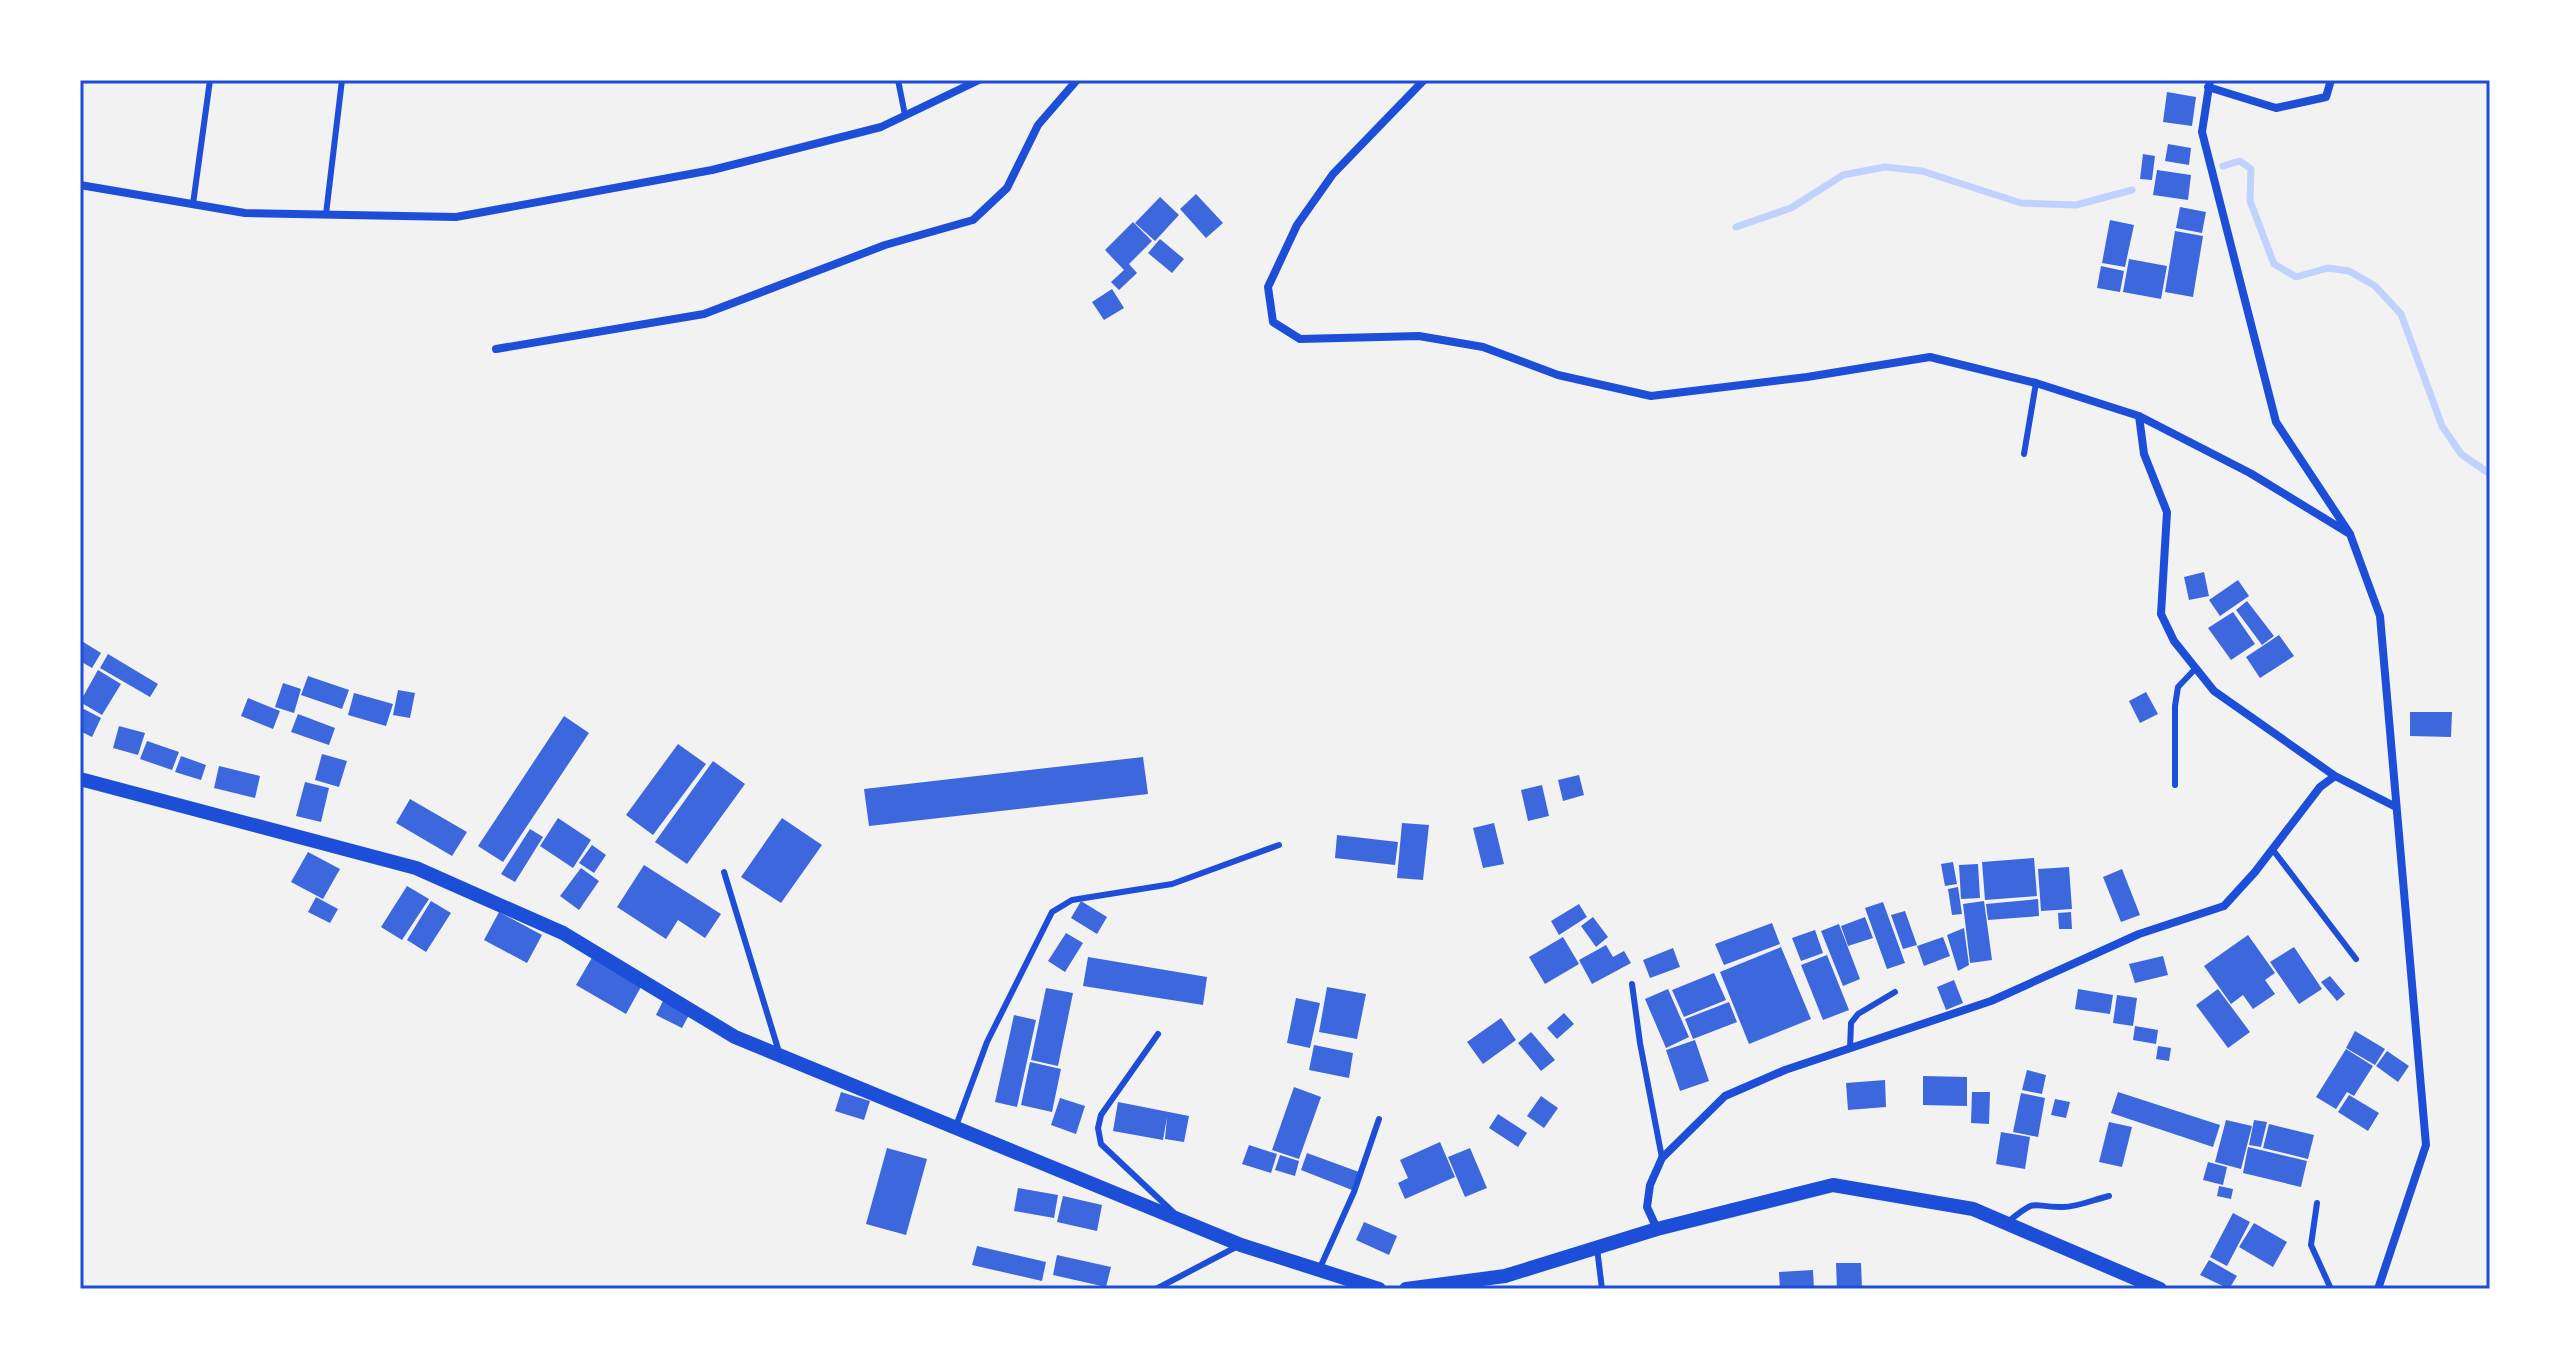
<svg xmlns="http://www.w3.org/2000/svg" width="2570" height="1369" viewBox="0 0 2570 1369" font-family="'Golos Text',sans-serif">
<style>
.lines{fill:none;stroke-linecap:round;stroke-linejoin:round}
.stream{stroke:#bfd3fe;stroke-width:7}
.building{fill:#3d67dc}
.service{stroke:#1d4ed8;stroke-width:6}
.minor{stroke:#1d4ed8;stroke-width:8}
.tertiary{stroke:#1d4ed8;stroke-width:14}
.neatline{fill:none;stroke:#1d4ed8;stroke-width:3}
</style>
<rect width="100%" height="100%" fill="#f2f2f2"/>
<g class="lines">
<!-- stream -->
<path class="stream" d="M 2223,166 L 2240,161 L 2251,169 L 2250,201 L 2274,264 L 2296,277 L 2328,268 L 2349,271 L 2375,286 L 2401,314 L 2442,426 L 2461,454 L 2490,474
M 1736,227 L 1791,208 L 1843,175 L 1885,167 L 1922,171 L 2021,203 L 2076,205 L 2132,190"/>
</g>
<!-- building -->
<path class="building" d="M 2167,92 L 2196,97 L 2192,126 L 2163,122 Z
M 2168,144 L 2191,148 L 2189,165 L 2165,161 Z
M 2143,154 L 2155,156 L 2152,180 L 2140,179 Z
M 2157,170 L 2191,175 L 2188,200 L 2153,195 Z
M 1196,194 L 1223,223 L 1206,238 L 1180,209 Z
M 1160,197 L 1179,215 L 1155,241 L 1135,223 Z
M 2180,207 L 2206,212 L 2202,233 L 2176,228 Z
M 2110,220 L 2134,225 L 2125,267 L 2102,263 Z
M 1133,222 L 1152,241 L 1129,264 L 1137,273 L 1119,290 L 1111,282 L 1124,270 L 1105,250 Z
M 2175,231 L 2203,236 L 2193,297 L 2165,292 Z
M 1160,239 L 1184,259 L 1172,273 L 1148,253 Z
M 2129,259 L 2167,266 L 2161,299 L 2123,292 Z
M 2101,266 L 2124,271 L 2120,292 L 2097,288 Z
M 1112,289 L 1124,308 L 1104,320 L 1092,302 Z
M 2204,572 L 2209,596 L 2189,600 L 2184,577 Z
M 2238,580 L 2249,596 L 2220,616 L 2209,600 Z
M 2247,601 L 2274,636 L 2262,645 L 2236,610 Z
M 2233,612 L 2255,644 L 2231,660 L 2208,628 Z
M 2279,635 L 2294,656 L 2260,678 L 2246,657 Z
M 80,640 L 101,653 L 92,668 L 80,661 Z
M 108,654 L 158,684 L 150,697 L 100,668 Z
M 98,670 L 121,684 L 102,715 L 80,702 Z
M 308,676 L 349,690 L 342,709 L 301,695 Z
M 283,683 L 301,689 L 294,713 L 275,707 Z
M 398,690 L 415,693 L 410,718 L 393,715 Z
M 2146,692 L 2158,714 L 2140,723 L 2129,701 Z
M 354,693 L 393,704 L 386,726 L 348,715 Z
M 248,698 L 280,711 L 273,729 L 241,716 Z
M 80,707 L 101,718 L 92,737 L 80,731 Z
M 2410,712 L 2452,712 L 2451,737 L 2410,736 Z
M 298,714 L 335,728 L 329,745 L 291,732 Z
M 564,716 L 589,733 L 503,862 L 478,846 Z
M 119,726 L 145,733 L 138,755 L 113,748 Z
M 147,741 L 179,752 L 172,770 L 140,759 Z
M 678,744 L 706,764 L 653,835 L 626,815 Z
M 322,754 L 347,761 L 339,787 L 315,780 Z
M 181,756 L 206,765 L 201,780 L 175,772 Z
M 1143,757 L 1148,794 L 869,826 L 864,789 Z
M 713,761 L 745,784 L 687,864 L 655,842 Z
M 219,766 L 260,776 L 255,798 L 214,788 Z
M 1579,775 L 1584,795 L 1563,801 L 1558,780 Z
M 305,782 L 329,788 L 321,822 L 296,816 Z
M 1542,785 L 1549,816 L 1528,821 L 1521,790 Z
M 410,799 L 467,832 L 452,856 L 396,823 Z
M 558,818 L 591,840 L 573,868 L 540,846 Z
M 782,818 L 822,845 L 781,903 L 741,877 Z
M 1402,823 L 1429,825 L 1423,880 L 1397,878 Z
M 1494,823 L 1504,864 L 1483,868 L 1473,828 Z
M 530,829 L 543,837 L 515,882 L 501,874 Z
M 1337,835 L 1398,842 L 1395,865 L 1335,858 Z
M 592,845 L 606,855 L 594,873 L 579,863 Z
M 308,852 L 340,869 L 323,899 L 291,882 Z
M 2034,858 L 2037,896 L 1985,900 L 1982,862 Z
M 1953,862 L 1957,884 L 1945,886 L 1941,864 Z
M 1978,864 L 1980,898 L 1961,899 L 1959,865 Z
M 644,865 L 721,914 L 705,938 L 678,920 L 666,939 L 617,907 Z
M 2069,867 L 2072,909 L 2041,911 L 2038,869 Z
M 581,868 L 599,881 L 579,910 L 560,896 Z
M 2122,869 L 2140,915 L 2121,922 L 2103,877 Z
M 407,886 L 429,899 L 402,940 L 381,927 Z
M 1958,887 L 1962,914 L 1952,915 L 1948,889 Z
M 316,897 L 338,909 L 330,923 L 308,912 Z
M 2038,899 L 2039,916 L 1988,920 L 1986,904 Z
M 431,901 L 451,913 L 426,952 L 407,940 Z
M 1081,901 L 1107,917 L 1097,934 L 1071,918 Z
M 1984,901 L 1992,960 L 1970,963 L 1963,904 Z
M 1883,902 L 1905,963 L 1887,969 L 1865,908 Z
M 1579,904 L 1587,917 L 1559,935 L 1551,921 Z
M 1905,911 L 1917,945 L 1903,949 L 1891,915 Z
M 499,912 L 542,935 L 527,963 L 484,940 Z
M 2071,912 L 2072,929 L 2059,929 L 2058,913 Z
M 1593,917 L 1608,937 L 1596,947 L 1581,926 Z
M 1865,917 L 1873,938 L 1848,946 L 1841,926 Z
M 1772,923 L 1780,944 L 1724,965 L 1715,944 Z
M 1839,924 L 1860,979 L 1843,986 L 1821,931 Z
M 1964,928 L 1969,965 L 1958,971 L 1947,935 Z
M 1815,930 L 1823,953 L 1801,961 L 1792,938 Z
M 1066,933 L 1083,943 L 1065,972 L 1048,961 Z
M 2248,935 L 2275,973 L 2265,980 L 2275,994 L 2253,1009 L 2243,995 L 2231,1004 L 2204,966 Z
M 1563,937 L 1579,964 L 1545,984 L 1529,957 Z
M 1943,937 L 1950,956 L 1924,966 L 1917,946 Z
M 1606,945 L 1613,957 L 1624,951 L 1631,963 L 1592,984 L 1579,960 Z
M 1781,947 L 1811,1019 L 1749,1044 L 1720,972 Z
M 2294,947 L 2322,989 L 2299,1004 L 2270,962 Z
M 1673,948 L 1680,967 L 1650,978 L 1643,960 Z
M 1827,955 L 1849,1010 L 1823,1020 L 1801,965 Z
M 593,956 L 642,985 L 626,1014 L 576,985 Z
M 2163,956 L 2168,975 L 2135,983 L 2129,964 Z
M 1088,957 L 1207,977 L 1203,1005 L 1083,986 Z
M 1714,973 L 1726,1000 L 1684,1017 L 1672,990 Z
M 2330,976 L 2345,994 L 2337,1001 L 2321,982 Z
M 1954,980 L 1963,1003 L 1946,1010 L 1937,987 Z
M 1327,987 L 1366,994 L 1357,1039 L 1319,1032 Z
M 1046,988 L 1073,993 L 1058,1066 L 1031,1060 Z
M 1668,989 L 1689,1037 L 1666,1048 L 1645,999 Z
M 2078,989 L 2113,995 L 2110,1014 L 2075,1009 Z
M 2218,989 L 2250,1032 L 2228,1048 L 2196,1005 Z
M 2117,995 L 2137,998 L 2133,1026 L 2113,1023 Z
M 1296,998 L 1320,1003 L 1310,1048 L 1287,1043 Z
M 664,999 L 690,1013 L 682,1028 L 656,1015 Z
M 1729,1002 L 1737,1022 L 1693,1039 L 1685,1019 Z
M 1564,1013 L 1574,1024 L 1557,1039 L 1547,1028 Z
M 1014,1015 L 1036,1020 L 1017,1107 L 995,1102 Z
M 1501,1018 L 1516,1040 L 1483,1064 L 1467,1042 Z
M 2135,1026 L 2158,1030 L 2156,1044 L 2133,1040 Z
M 2355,1031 L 2385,1049 L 2375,1065 L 2346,1048 Z
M 1531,1032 L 1555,1060 L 1541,1071 L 1518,1043 Z
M 1695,1040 L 1709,1081 L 1680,1091 L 1666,1050 Z
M 1314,1045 L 1353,1053 L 1349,1078 L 1309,1070 Z
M 2158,1046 L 2171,1048 L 2169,1061 L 2156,1059 Z
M 2346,1049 L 2373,1066 L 2354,1096 L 2347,1092 L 2336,1109 L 2316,1097 Z
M 2387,1051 L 2409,1066 L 2398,1082 L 2376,1066 Z
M 1030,1062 L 1061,1069 L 1052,1112 L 1021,1105 Z
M 2027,1070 L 2046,1075 L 2042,1094 L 2022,1090 Z
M 1923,1076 L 1967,1077 L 1967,1106 L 1923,1105 Z
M 1885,1080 L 1886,1107 L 1848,1110 L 1846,1083 Z
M 1294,1087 L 1321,1097 L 1299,1159 L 1272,1150 Z
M 841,1092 L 870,1101 L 864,1120 L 835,1111 Z
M 1972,1092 L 1990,1092 L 1989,1124 L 1971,1123 Z
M 2118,1092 L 2220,1125 L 2213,1147 L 2111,1113 Z
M 2021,1093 L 2045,1098 L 2038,1137 L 2013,1132 Z
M 2349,1095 L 2379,1113 L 2368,1131 L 2338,1112 Z
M 1541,1096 L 1558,1108 L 1544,1128 L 1527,1116 Z
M 1060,1098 L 1085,1106 L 1076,1134 L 1051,1125 Z
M 2055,1099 L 2070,1102 L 2066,1118 L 2051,1115 Z
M 1118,1102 L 1189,1116 L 1184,1142 L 1165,1139 L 1167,1117 L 1163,1140 L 1113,1131 Z
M 1498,1114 L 1527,1133 L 1518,1147 L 1489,1128 Z
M 2226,1120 L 2252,1126 L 2241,1169 L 2215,1162 Z
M 2254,1120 L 2267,1122 L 2261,1147 L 2249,1145 Z
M 2109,1122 L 2132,1127 L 2122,1167 L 2099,1162 Z
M 2269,1124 L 2314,1135 L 2308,1159 L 2263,1148 Z
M 2001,1132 L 2030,1137 L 2025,1169 L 1996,1164 Z
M 1440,1142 L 1455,1177 L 1405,1199 L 1398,1183 L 1408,1178 L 1400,1160 Z
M 1249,1145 L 1277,1154 L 1271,1173 L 1242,1164 Z
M 2248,1147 L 2307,1161 L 2301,1187 L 2243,1173 Z
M 887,1148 L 927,1159 L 906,1235 L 866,1224 Z
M 1470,1148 L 1487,1188 L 1465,1197 L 1448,1157 Z
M 1307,1153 L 1359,1172 L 1352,1190 L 1301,1170 Z
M 1280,1155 L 1299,1161 L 1295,1176 L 1275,1170 Z
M 2208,1162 L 2227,1167 L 2223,1185 L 2203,1180 Z
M 2219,1186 L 2233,1189 L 2231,1199 L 2217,1196 Z
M 1018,1188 L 1058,1195 L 1054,1218 L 1014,1211 Z
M 1063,1196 L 1102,1205 L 1097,1231 L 1057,1222 Z
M 2233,1213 L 2250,1222 L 2227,1266 L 2210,1257 Z
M 1364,1222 L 1397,1236 L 1389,1255 L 1356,1240 Z
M 2254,1223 L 2287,1242 L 2273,1267 L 2239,1247 Z
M 977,1246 L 1046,1262 L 1042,1281 L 972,1265 Z
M 1057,1255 L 1111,1267 L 1106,1287 L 1053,1275 Z
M 2209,1260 L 2237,1276 L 2229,1289 L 2200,1275 Z
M 1836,1263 L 1861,1263 L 1862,1289 L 1837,1289 Z
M 1813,1270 L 1814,1289 L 1780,1289 L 1779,1272 Z"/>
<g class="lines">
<!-- service -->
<path class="service" d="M 898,80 L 905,115
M 193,204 L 210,80
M 326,214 L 342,80
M 2024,454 L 2036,383
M 2175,785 L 2175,706 L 2178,687 L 2196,668
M 2273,850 L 2356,959
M 724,872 L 779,1052
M 1632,984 L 1640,1043 L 1662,1158
M 1158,1034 L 1101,1115 L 1098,1128 L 1101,1144 L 1173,1212
M 1850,1049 L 1851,1023 L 1858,1014 L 1895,992
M 956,1126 L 987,1042 L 1052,912 L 1072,900 L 1172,884 L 1279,845
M 2317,1203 L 2311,1245 L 2331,1289
M 2009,1221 C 2040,1196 2030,1208 2063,1207 C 2078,1207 2095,1199 2109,1196
M 1597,1248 L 1602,1289
M 1319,1270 L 1354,1192 L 1379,1119
M 1156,1289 L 1238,1246"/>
<!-- minor -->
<path class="minor" d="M 1424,80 L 1333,174 L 1297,225 L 1268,287 L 1273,322 L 1300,339 L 1419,336 L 1483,347 L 1558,375 L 1651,396 L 1807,377 L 1930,357 L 2036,383 L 2139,416 L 2250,473 L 2350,534
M 2210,80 L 2202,132 L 2276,422 L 2350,534 L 2380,616 L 2426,1145 L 2378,1289
M 2208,87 L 2276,108 L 2326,97 L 2331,80
M 80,185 L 245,213 L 456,217 L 712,170 L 881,127 L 979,80
M 496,349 L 704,314 L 885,245 L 973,220 L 1007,188 L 1038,125 L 1077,80
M 2139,416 L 2144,454 L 2167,512 L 2161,614 L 2174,641 L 2214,691 L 2335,776
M 1657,1229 L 1647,1207 L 1650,1185 L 1662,1158 L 1725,1096 L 1785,1070 L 1991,1001 L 2139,934 L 2224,906 L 2255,872 L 2320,787 L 2335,776 L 2396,807"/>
<!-- tertiary -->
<path class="tertiary" d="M 80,779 L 416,868 L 563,933 L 735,1037 L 1241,1245 L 1379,1289
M 1406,1289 L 1505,1276 L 1657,1229 L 1833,1185 L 1973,1209 L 2160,1289"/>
</g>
<!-- border -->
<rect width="2570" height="1369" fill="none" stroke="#ffffff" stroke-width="164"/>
<rect x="82" y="82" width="2406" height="1205" class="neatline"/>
</svg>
